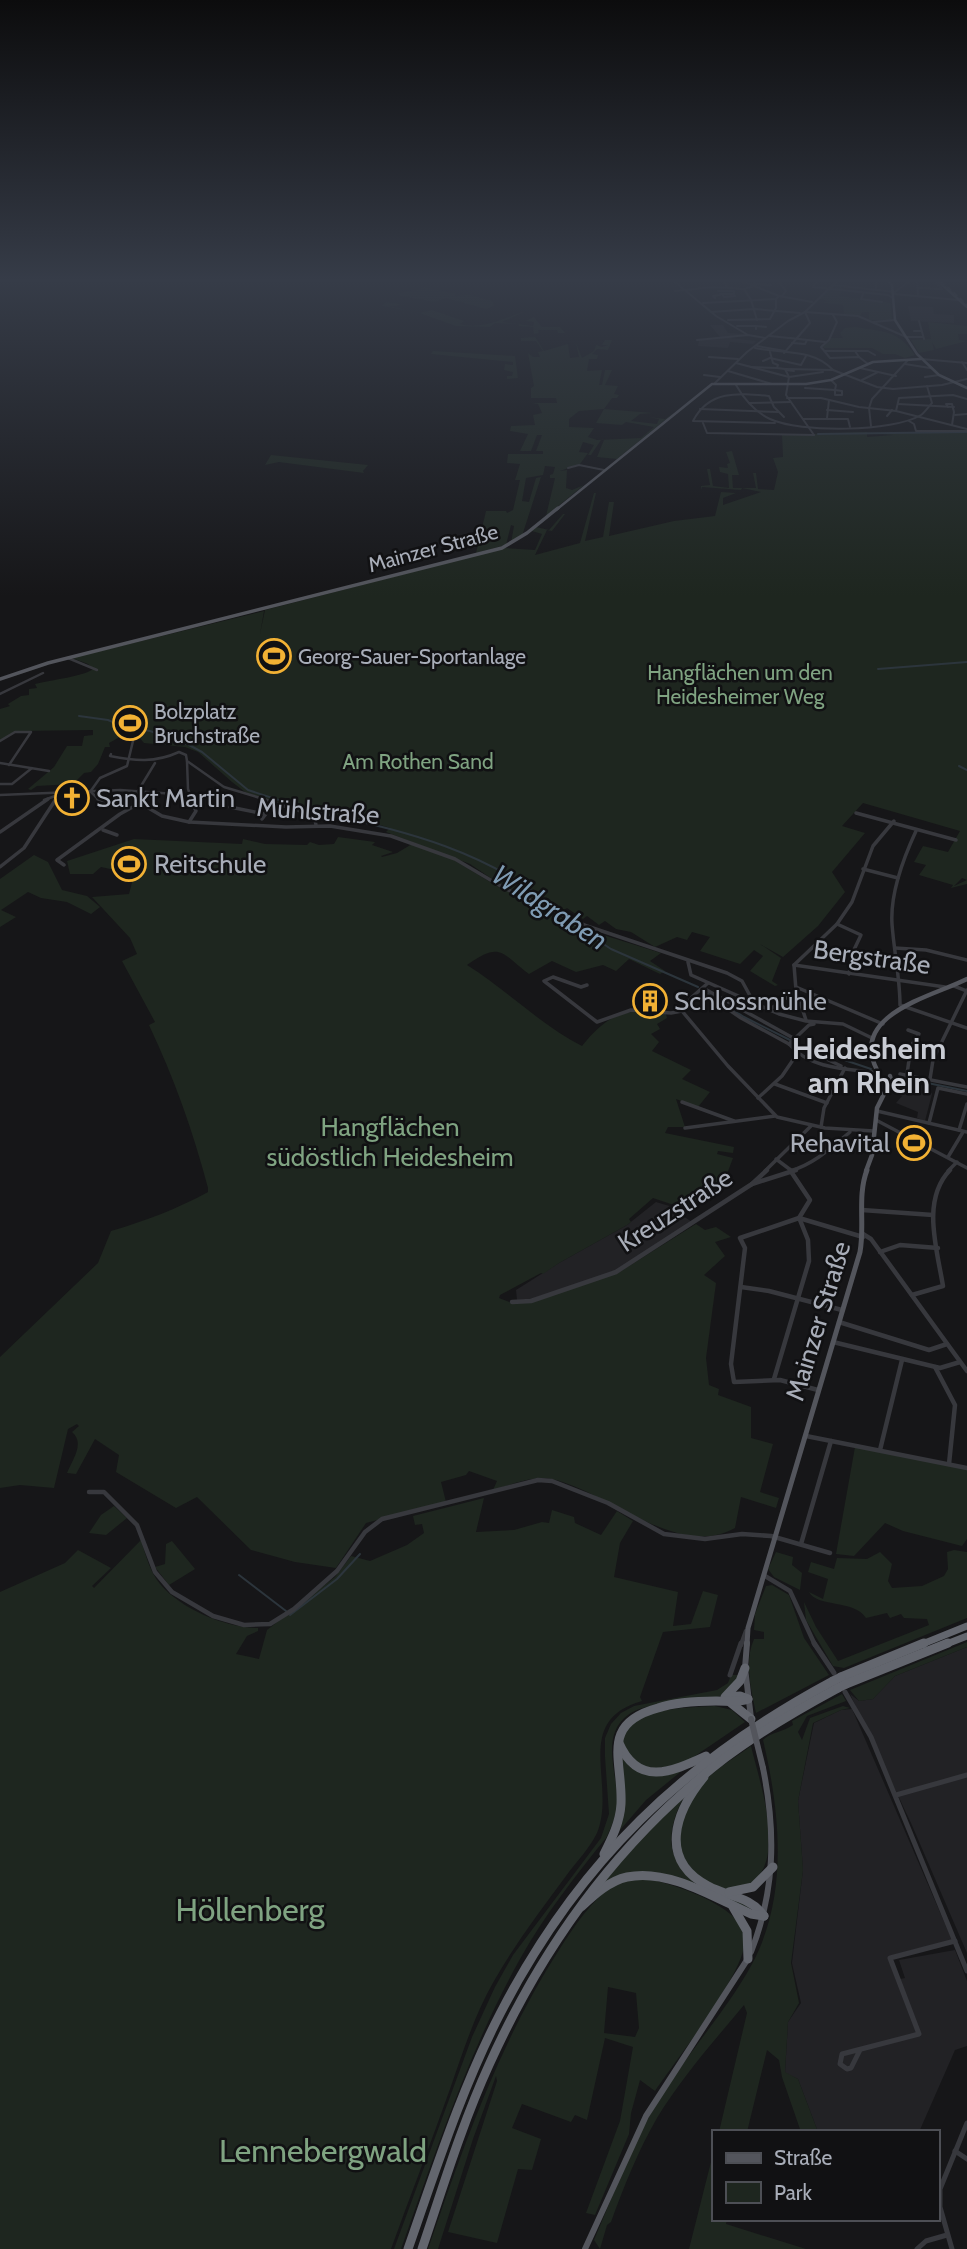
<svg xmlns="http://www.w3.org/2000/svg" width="967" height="2249" viewBox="0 0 967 2249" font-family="Cabin,sans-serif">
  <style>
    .built { fill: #222225 }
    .green { fill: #1e261f; fill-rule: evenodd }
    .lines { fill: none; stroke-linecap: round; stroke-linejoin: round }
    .stream { stroke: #2c353c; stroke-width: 2 }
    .minor-far4 { stroke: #37383d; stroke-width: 2 }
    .minor-far3 { stroke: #37383d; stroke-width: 2.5 }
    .minor-far2 { stroke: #37383d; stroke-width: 3.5 }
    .minor-far1 { stroke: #37383d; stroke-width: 4.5 }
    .minor { stroke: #37383d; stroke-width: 5 }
    .major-far4 { stroke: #53555c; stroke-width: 2.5 }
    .major-far3 { stroke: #53555c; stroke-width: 3.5 }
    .major-far2 { stroke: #53555c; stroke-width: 4.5 }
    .major-far1 { stroke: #53555c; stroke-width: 5 }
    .major { stroke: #53555c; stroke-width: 6 }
    .highway-far1 { stroke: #63666e; stroke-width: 7 }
    .highway { stroke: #63666e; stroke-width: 9 }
    .rail { stroke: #4a4c52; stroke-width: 2; stroke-dasharray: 5 3.5; stroke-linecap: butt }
    .major-bridge { stroke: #53555c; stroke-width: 6 }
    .highway-bridge { stroke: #63666e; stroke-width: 9 }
    .labels { text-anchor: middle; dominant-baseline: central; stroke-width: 5; stroke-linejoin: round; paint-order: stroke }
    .far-street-label { font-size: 21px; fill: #a8adb8; stroke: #111113 }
    .far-poi-label { font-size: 21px; fill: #a8adb8; stroke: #111113; text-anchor: start }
    .far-park-label { font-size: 21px; fill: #7fa381; stroke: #111113 }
    .poi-label { font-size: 26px; fill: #a8adb8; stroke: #111113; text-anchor: start }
    .street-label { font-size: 26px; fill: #a8adb8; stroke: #111113 }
    .park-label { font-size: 26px; fill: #7fa381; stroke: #111113 }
    .water-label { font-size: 28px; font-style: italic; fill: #7f9bb3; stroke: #111113 }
    .quarter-label { font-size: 30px; font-weight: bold; fill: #c9ccd4; stroke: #111113 }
    .near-park-label { font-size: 32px; fill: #7fa381; stroke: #111113 }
  </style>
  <rect width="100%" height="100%" fill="#161618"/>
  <!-- built -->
  <g class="built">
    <path d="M 908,306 L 933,307 L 934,314 L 954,315 L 954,323 L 911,321 Z"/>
    <path d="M 710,325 L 723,325 L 728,333 L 745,334 L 730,338 L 756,341 L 753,344 L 730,342 L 728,348 L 698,346 L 699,340 L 721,338 Z"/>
    <path d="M 915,1084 L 927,1086 L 932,1094 L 925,1121 L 917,1118 L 918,1112 L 896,1103 L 902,1096 L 895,1094 L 898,1090 L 911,1094 Z"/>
    <path d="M 656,1202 L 683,1210 L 680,1214 L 692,1222 L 614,1272 L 531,1299 L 517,1300 L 516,1290 L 559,1263 L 627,1225 Z"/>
    <path d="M 967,1647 L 967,1953 L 911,1823 L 850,1694 L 859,1701 L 873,1699 L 895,1676 Z"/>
    <path d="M 852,1709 L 952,1940 L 889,1956 L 896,1980 L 905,1978 L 899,1960 L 955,1950 L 967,1981 L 967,2046 L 955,2050 L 919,2132 L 818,2132 L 798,2079 L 785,2073 L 788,2022 L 801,2003 L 792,1963 L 803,1870 L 798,1801 L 814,1723 L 841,1710 Z"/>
  </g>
  <!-- green -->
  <g class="green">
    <path d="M 834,285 L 845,287 L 839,290 L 830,290 L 842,292 L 839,296 L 891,303 L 892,320 L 869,320 L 869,312 L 862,312 L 860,316 L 844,314 L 843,305 L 818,302 L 829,302 L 819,298 Z"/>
    <path d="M 423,287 L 456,294 L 454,296 L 470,295 L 492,301 L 494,306 L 486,309 L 446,298 L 434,302 L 397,295 C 406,289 414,293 423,287 Z"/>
    <path d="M 386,302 L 405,305 L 388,306 L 420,313 L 432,310 L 464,321 L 460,324 C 484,330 503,318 526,311 L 502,322 L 533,326 L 534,322 L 525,321 L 534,317 L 542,327 L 560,327 L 565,333 L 558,333 L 557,330 L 538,330 L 539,333 L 534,334 L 533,327 L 519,326 L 519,324 L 495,323 L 490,327 L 456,326 L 417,312 L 382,306 Z"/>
    <path d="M 928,322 L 967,326 L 967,334 L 958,334 L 959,340 L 967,341 L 936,349 L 932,342 L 934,350 L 919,353 L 911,340 L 931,339 Z"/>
    <path d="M 855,327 C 883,332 897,329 915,355 L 905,358 L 895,354 L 883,354 L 872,348 L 824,348 L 821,345 L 829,342 L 831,338 L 843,338 L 840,333 L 845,328 Z"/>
    <path d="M 535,337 L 544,351 L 571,343 L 568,344 L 570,358 L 579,357 L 576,343 L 582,358 L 594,351 L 596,345 L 602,347 L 608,345 L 602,345 L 605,340 L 612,340 L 608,350 L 597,349 L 592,354 L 598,355 L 597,359 L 589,359 L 587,371 L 602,370 L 599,385 L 602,385 L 605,370 L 612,370 L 605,385 L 618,386 L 614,394 L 619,395 L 617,398 L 612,398 L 604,409 L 653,413 L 640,414 L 631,421 L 657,424 L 659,419 L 648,417 L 665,419 L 675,412 L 617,459 L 597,457 L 604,440 L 601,440 L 591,455 L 588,455 L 594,445 L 583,442 L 579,452 L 588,453 L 580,464 L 560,471 L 567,470 L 566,488 L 572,490 L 584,485 L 546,516 L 555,478 L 550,478 L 550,475 L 553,474 L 555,467 L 545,466 L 543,475 L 526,478 L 522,501 L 529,502 L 536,478 L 541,477 L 522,536 L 511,543 L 514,526 L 511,525 L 506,545 L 476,553 L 486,511 L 506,511 L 507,513 L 513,510 L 520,480 L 515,480 L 520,464 L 507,463 L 508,454 L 543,454 L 543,451 L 536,451 L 542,435 L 537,435 L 531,451 L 520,451 L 528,434 L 510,431 L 511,426 L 535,425 L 533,415 L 542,413 L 538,404 L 532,403 L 557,403 L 556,398 L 531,398 L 531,388 L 534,386 L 528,353 L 533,357 L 540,357 L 538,352 L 543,351 L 536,341 L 521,341 L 521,338 ZM 604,409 L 596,423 L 622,425 L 626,422 L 654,427 L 641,438 L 597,440 L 588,437 L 594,428 L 569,427 L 569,419 L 579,411 Z"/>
    <path d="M 433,351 L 515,356 L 518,378 L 507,379 L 507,376 L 512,376 L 513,372 L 504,370 L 505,364 L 513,365 L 513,362 L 431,354 Z"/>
    <path d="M 867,432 L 867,437 L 893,435 L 869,433 L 967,432 L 967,880 L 962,878 L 954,886 L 967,880 L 967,884 L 951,888 L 953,885 L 919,875 L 926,865 L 914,862 L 923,846 L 948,852 L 960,831 L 863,803 L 842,826 L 865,833 L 832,872 L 845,892 L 818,926 L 783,957 L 760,944 L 781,958 L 772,981 L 778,985 L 775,986 L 750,971 L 763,956 L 754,950 L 740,964 L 700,951 L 710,937 L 692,932 L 687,940 L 677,937 L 655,947 L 631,932 L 616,929 L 605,921 L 599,925 L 587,916 L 583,919 L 567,908 L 563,911 L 501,885 L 470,864 L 386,832 L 390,828 L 370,822 L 314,814 L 259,797 L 245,792 L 232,782 L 198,752 L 185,747 L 144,743 L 133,730 L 126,730 L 127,733 L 109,743 L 110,747 L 105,747 L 98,764 L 91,772 L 84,773 L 73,784 L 37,786 L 31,790 L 28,789 L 54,767 L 67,746 L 82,746 L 84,736 L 93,735 L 93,730 L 19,731 L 0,740 L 0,709 L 10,706 L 8,704 L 21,696 L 29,695 L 29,689 L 37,688 L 35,684 C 51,680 85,676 93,669 L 88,664 L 72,658 L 264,611 L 260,634 L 265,610 L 505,548 L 535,550 L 542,534 L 532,531 L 536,527 L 549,530 L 563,514 L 565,514 L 552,531 L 547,530 L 535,555 L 580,543 L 594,493 L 596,493 L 585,541 L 603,537 L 609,502 L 614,502 L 609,536 L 674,521 L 715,516 L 721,492 L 736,493 L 723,498 L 723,505 L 761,492 L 742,488 L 741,490 L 702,487 L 701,490 L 701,486 L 710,485 L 707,469 L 710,469 L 713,486 L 729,488 L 728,474 L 720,472 L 719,467 L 728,468 L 727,464 L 730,463 L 726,452 L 732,451 L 739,475 L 732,475 L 733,488 L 756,488 L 753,473 L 756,473 L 758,489 L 774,490 L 778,472 L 773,458 L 783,457 L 782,435 Z"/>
    <path d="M 271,455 L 368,465 L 363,471 L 364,473 L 279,462 L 265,465 Z"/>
    <path d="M 338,837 L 375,842 L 372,845 L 393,852 L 381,856 L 382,857 L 397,853 L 412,844 L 449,857 L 500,888 L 535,903 L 537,906 L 532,909 L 540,907 L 584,929 L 661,953 L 650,961 L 665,971 L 660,974 L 629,959 L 616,971 L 603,965 L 576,972 L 552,961 L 529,974 C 501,953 501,941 467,965 C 508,991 542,1026 582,1046 C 606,1016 625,1006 666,1014 L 667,1018 L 657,1024 L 660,1029 L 651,1034 L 659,1042 L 652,1051 L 691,1070 L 682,1079 L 710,1092 L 698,1107 L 676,1099 L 685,1127 L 668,1127 L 665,1133 L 734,1147 L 733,1153 L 718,1151 L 717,1154 L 733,1158 L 727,1174 L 722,1174 L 717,1182 L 686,1209 L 653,1198 L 629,1219 L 631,1222 L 627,1225 L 559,1263 L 543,1274 L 541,1273 L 500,1295 L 499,1298 L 512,1303 L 531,1302 L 618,1273 L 696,1224 L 705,1230 L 716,1227 L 731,1237 L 715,1242 L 725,1256 L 704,1275 L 716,1283 L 706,1358 L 709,1385 L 719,1389 L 718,1395 L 751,1407 L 751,1438 L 773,1444 L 760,1492 L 779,1498 L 776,1508 L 741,1497 L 735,1528 C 678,1560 607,1491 552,1479 C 534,1475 511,1485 493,1490 L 497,1481 L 469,1471 L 466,1475 L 441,1482 L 446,1502 L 366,1523 L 336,1568 L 295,1562 L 251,1550 L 197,1497 L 176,1508 L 116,1472 L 119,1455 L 95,1439 L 76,1474 L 67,1473 C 73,1459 85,1443 72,1432 L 79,1426 L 77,1424 L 68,1429 L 54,1488 L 20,1485 L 0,1488 L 0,1357 L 98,1263 L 111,1231 C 145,1221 177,1209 208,1192 L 208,1188 C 193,1131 174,1078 149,1025 L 155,1022 L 122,961 L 137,954 L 130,938 L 92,897 L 129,894 L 134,875 L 138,875 L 101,867 L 93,874 L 70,874 L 67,861 L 134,839 L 242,844 L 243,839 L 265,844 L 307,845 L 310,842 L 319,845 L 334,844 Z"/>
    <path d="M 34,855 L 48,862 L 62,890 L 87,896 L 100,907 L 91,914 L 67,902 L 41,898 L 28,892 L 1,910 L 16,917 L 0,927 L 0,879 Z"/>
    <path d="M 855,1447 L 967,1469 L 967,1539 L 962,1546 L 903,1531 L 885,1523 L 854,1556 L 836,1554 Z"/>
    <path d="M 484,1498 L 476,1532 L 514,1530 L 542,1522 L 549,1523 L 552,1510 L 574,1517 L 575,1523 L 601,1535 L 617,1511 L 633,1521 L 620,1543 L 614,1577 L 678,1592 L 673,1626 L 691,1624 L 703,1591 L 718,1595 L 710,1627 L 663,1632 L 640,1697 L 642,1701 C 571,1721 617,1784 597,1833 C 590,1848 576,1862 566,1876 C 541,1910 515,1944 494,1981 C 474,2016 463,2052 450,2089 C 431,2143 410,2196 391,2249 L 0,2249 L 0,1592 L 65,1563 L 78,1550 L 111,1568 L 92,1586 L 94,1588 L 141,1540 C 146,1556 150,1572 160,1584 C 181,1609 226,1628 258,1628 L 258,1631 L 247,1636 L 236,1654 L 259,1659 L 267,1630 L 335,1577 L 351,1556 L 370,1561 L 407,1545 L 424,1533 L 422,1524 L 415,1525 L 413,1516 Z"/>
    <path d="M 114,1506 L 127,1518 L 106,1535 L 89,1533 L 101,1515 Z"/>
    <path d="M 172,1541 L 195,1569 L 169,1585 L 155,1567 L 165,1564 L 166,1544 Z"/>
    <path d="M 954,1550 L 967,1552 L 967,1618 L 844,1668 L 833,1666 L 806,1620 L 804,1602 L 816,1627 L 838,1661 L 929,1625 L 927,1619 L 904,1618 L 901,1614 L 890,1618 L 887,1613 L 866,1618 C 854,1599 818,1608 809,1592 L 823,1599 L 828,1579 L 808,1572 L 811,1562 L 834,1569 L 837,1558 L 867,1559 L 880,1552 L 892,1564 L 888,1581 L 892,1588 L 922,1586 L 944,1576 L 948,1569 L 947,1552 Z"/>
    <path d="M 776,1552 L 793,1557 L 792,1565 L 802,1573 L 800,1590 L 774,1577 L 768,1569 Z"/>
    <path d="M 772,1585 L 789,1595 L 804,1638 L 829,1675 L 756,1713 C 751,1689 744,1662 754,1639 L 764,1639 L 764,1632 L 754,1630 L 755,1614 L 766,1586 Z"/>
    <path d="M 967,1642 L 967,1647 L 895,1676 L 873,1699 L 859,1701 L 850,1690 Z"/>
    <path d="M 731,1675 L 739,1675 C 723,1719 659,1692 628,1715 C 598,1737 620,1778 617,1807 C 615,1818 611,1828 606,1838 C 575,1876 544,1916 520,1959 C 469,2050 436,2151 401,2249 L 394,2249 L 472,2037 L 495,1987 L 513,1955 L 601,1838 L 609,1814 L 605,1757 L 605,1738 L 611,1724 L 621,1713 L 634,1706 L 717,1690 L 728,1683 Z"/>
    <path d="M 842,1694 L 846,1701 L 807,1716 L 798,1732 L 802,1740 L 810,1718 L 843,1706 L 850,1708 L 841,1710 L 813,1723 L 798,1801 L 803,1870 L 791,1963 L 799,2003 L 788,2022 L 785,2072 L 798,2079 L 818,2132 L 801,2132 L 782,2077 L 779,2060 L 767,2050 L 747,2132 L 719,2132 L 747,2013 L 744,2005 C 714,2041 682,2077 657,2118 C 638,2151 624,2186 611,2222 L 607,2225 L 600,2249 L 594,2240 C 614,2194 632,2143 659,2100 C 687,2053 726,2012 752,1964 C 789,1895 780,1812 763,1740 C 771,1732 783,1732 793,1725 L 792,1721 Z"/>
    <path d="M 715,1706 L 732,1710 L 745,1722 L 692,1758 L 680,1764 L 648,1770 L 627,1756 C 625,1750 621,1741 623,1734 C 627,1708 694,1707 715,1706 Z"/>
    <path d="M 751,1746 C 759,1779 778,1835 764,1867 C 742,1920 638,1869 697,1790 C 710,1772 733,1759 751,1746 Z"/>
    <path d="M 621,1755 C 641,1784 660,1775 689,1765 L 646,1800 L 614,1837 L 618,1829 Z"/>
    <path d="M 685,1796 C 673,1814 663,1849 682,1867 C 694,1878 737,1898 754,1907 L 753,1912 L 641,1873 L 598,1889 L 640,1840 Z"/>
    <path d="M 642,1878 C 669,1882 746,1906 745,1940 C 745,1973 676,2060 655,2091 L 640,2080 L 631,2113 L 629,2134 L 595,2215 L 586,2213 L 620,2121 L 633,2047 L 605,2038 L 587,2120 L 575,2115 L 571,2122 L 522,2104 L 512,2128 L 541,2139 L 532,2170 L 518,2169 L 497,2243 L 448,2232 L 497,2081 L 496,2076 L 473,2139 L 438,2249 L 428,2249 C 461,2153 494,2058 546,1971 C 562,1945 578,1918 599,1897 C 611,1885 626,1880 642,1878 ZM 608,1987 L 636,1993 L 639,2028 L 635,2037 L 604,2033 Z"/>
    <path d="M 713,2154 L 713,2219 L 727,2219 L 726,2224 L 806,2249 L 689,2249 Z"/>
  </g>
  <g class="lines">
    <!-- stream -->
    <g class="stream">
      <path d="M 818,434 L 967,432"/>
      <path d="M 878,669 L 967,662"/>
      <path d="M 79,716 L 108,720 L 122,726"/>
      <path d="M 130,728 L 150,731 L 186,744"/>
      <path d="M 189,745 L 202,752 L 248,790 L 315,812"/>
      <path d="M 959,766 L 967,770"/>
      <path d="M 319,813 C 402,829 493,853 558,911"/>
      <path d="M 564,918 L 611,949 L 698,987"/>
      <path d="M 707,993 L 744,1017 L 790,1040"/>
      <path d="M 806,1047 L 871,1069"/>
      <path d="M 898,1077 L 967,1091"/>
      <path d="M 239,1575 L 286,1611"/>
      <path d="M 290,1615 L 337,1579 L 360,1554"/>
    </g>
    <!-- minor-far4 -->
    <g class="minor-far4">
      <path d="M 674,281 L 716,316 L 748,335"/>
      <path d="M 724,281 L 727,287"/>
      <path d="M 742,281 L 779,296 L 812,302"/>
      <path d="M 754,281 L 754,286 L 744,289 L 751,300 L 757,320"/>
      <path d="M 778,281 L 786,291 L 782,296"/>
      <path d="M 817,281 L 813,287 L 888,295 L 893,298"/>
      <path d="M 876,281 L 876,290"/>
      <path d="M 917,281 L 918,295"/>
      <path d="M 934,281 L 942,289"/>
      <path d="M 754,284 L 771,285"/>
      <path d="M 833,285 L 895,292 L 909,281"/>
      <path d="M 917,288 L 942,289"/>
      <path d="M 675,291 L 713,287 L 744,289"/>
      <path d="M 718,291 L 734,291 L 734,294 L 720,294"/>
      <path d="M 722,294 L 724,297 L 735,296"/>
      <path d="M 863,294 L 861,299 L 882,302"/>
      <path d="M 894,294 L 958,300"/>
      <path d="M 715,298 L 713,296 L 720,295"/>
      <path d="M 703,303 L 776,299 L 779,296"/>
      <path d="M 711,312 L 754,309 L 800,313"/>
      <path d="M 805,312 L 858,316 L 904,336"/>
      <path d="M 833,315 L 837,322 L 829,340 L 821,347 L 830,358 L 859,357 L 868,364"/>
      <path d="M 728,320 L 770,319 L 776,308 L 776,299"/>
      <path d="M 919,321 L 924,339"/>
      <path d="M 873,322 L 895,320"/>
      <path d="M 737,326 L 756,326 L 756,329"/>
      <path d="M 756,326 L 766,327"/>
      <path d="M 914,331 L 921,331"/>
      <path d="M 770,336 L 789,338"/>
      <path d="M 905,337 L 923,337"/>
      <path d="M 790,338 L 825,342"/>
      <path d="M 697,340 L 748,335 L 765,338"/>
      <path d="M 792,343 L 805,344 L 807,340"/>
      <path d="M 757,346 L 785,351"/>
      <path d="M 755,348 C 782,354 813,348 833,370"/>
      <path d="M 825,351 L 855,351 L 859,357"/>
      <path d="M 855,351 L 868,351 L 875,355"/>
      <path d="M 770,352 L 773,363 L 778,365 L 777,368 L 785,369 L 789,377 L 786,395 L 814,435"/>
      <path d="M 784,353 L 810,323 L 805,312"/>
      <path d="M 709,357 L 738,359"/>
      <path d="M 770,358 L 801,365 L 806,356"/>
      <path d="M 921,359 L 967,363"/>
      <path d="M 763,361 L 770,358"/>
      <path d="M 962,362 L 967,370"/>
      <path d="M 736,363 L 789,377 L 823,372"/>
      <path d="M 905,364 L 930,368"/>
      <path d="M 751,367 L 777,368"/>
      <path d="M 860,368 L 896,376"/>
      <path d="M 785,369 L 833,370 L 877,387 L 893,389 L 942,385 L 967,379"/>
      <path d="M 786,370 L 794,371"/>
      <path d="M 728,371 L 772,384"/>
      <path d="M 704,375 L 720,377"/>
      <path d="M 925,377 L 939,375"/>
      <path d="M 831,380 L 836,385 L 835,390"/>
      <path d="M 862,380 L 878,372"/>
      <path d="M 715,383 L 747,352 L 788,321 L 805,312 L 837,281"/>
      <path d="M 736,385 C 744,399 755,412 770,419 C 800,433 893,432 921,415 C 925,412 929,406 932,403 L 927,386"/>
      <path d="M 805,388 L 835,390"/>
      <path d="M 835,390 L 842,391 L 842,395 L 835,395 Z"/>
      <path d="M 787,398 L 821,398 L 859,407 L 896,411 L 967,429"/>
      <path d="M 749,403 L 790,402"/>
      <path d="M 898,404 L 954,407"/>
      <path d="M 948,407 L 946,404 L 952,404 L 954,412 L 952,425"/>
      <path d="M 700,409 L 778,412"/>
      <path d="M 827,410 L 853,412"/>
      <path d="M 896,411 L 899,398 L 953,395 L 967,399"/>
      <path d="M 955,415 L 967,414"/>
      <path d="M 887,416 L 892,410"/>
      <path d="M 827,418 L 829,400"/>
      <path d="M 803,419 L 848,419 L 850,427"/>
      <path d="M 909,421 L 914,424 L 916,431 L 967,431"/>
      <path d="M 703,423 L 707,433 L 814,435"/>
      <path d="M 775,423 L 693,421 C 709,390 738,393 769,396 L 774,407 L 784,417"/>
      <path d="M 871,426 L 869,408 L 872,399 L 908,360"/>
      <path d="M 568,468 L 579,465 L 604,470"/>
    </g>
    <!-- minor-far3 -->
    <g class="minor-far3">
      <path d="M 68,658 L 97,670"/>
      <path d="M 0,694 L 43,673"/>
      <path d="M 0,741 L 15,732 L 31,732 L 9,765"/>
      <path d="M 111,754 L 110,756 C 135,761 155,763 179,752 L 186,755 L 187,761 L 224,787 L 267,800"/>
      <path d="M 187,761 L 188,789 L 192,800"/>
      <path d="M 0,763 L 49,771"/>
      <path d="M 0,784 L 12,784 L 32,768"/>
      <path d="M 90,792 L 100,778 L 127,766 L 133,741 L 126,725"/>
      <path d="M 92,793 L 99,800"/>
      <path d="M 0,795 L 120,790 L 175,794"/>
      <path d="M 44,800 L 58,795"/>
      <path d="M 55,800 L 58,795"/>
      <path d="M 139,800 L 138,791 L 155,763"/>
    </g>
    <!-- minor-far2 -->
    <g class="minor-far2">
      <path d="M 98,799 L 127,808"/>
      <path d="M 139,799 L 139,803"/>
      <path d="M 261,799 L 314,815 L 316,825"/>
      <path d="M 230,807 L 265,814"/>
      <path d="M 856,813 L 956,840"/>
      <path d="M 262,819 L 275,802"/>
      <path d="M 189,822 L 196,811 L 191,799"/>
      <path d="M 103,830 L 117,835"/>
      <path d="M 916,831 C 903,859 890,893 892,924 C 894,952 900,978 900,1005 L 967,1028"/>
      <path d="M 0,832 L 48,799"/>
      <path d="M 64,865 L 57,860 L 120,814 L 140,803 L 162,816 L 189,822 L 286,827 L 330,826 L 391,836 L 455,859 L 504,888 L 587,926 L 727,973 L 742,981 L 754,1003"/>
      <path d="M 0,867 L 24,848 L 56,799"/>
      <path d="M 863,869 L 898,878"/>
      <path d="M 837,924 L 861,935 L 852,954 L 849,974"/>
      <path d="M 895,948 L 926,950 L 967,960"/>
      <path d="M 688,962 L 691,975 L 779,1014 L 806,1021 L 843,1024 L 872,1038"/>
      <path d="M 794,965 L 837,924 L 852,902 L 873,846 L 894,821"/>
      <path d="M 794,965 L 945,987"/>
      <path d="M 794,965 L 796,990 L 806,1020"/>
      <path d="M 587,985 L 581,987 L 553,977 L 544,981 L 597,1022 L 631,1010 L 671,1013 L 682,1011"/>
      <path d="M 954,986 L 967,991"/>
      <path d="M 796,987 L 883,1024"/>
      <path d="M 703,988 L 795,1039"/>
      <path d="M 700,990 L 741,1018 L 789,1044 L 798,1045 L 841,1066"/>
      <path d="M 769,1010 L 796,991"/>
      <path d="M 682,1011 L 728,1066 L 777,1117 L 825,1128 L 874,1131"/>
      <path d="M 682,1011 L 692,997 L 708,983"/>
      <path d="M 789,1044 C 809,1068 843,1069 872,1072"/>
      <path d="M 789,1044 L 809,1025 L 814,1024"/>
      <path d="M 900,1074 L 967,1087"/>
      <path d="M 907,1074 L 911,1046 L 919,1034 L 908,1030"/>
      <path d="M 930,1079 L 933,1060 L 967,990"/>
      <path d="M 775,1084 L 827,1103"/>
      <path d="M 758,1098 L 782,1076 L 797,1054"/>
      <path d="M 682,1102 L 734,1121"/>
      <path d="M 877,1111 L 967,1132"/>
      <path d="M 876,1120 L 967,1168"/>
      <path d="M 929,1123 L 938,1088 L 967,1094"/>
      <path d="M 821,1127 L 824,1108 L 845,1068"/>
      <path d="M 685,1128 L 775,1116"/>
      <path d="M 959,1130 L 967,1104"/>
      <path d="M 948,1157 L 963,1132"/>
      <path d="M 776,1159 L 792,1171"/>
      <path d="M 765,1171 L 811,1126"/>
      <path d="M 790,1171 C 814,1164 831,1148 850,1132"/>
      <path d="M 948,1171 L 957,1162"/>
    </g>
    <!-- minor-far1 -->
    <g class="minor-far1">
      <path d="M 790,1170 L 810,1200 L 799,1218"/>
      <path d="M 752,1184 L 767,1170"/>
      <path d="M 862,1210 L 933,1215"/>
      <path d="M 863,1234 L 871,1239 L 967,1371"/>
      <path d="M 880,1252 L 900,1245 L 938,1248"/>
      <path d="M 741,1287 L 769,1291 L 842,1310"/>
      <path d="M 912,1295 L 943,1286 C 937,1249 921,1200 950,1170"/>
      <path d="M 512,1302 L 531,1301 L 616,1272 L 752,1184 L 796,1170"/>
      <path d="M 839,1322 L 929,1350 L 947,1344"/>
      <path d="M 833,1342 L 940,1368 L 960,1362"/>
      <path d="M 935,1367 L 955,1405 L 949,1464"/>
      <path d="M 774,1379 L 809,1261 L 808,1240 L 800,1220"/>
      <path d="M 818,1390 L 780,1380 L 734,1382 L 731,1364 L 745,1248 L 740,1238 L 799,1218 L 863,1237"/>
      <path d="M 806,1436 L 967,1468"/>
      <path d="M 880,1450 L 902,1360"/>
      <path d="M 89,1492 L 104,1492 L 137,1525 L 155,1572 L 172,1592 L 213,1616 L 244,1625 L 270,1624 L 294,1609 L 337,1571 L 365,1532 L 382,1519 L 538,1480 L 552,1481 L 608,1503 L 664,1534 L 705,1539 L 742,1534 L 771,1536 L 830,1553"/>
      <path d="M 801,1544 L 831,1441"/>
      <path d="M 765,1576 L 790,1591 L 815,1645"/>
      <path d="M 741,1645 L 746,1631"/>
    </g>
    <!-- minor -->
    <g class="minor">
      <path d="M 814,1643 L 834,1673"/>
      <path d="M 730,1675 L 741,1643"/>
      <path d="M 845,1692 L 871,1737 L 967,1971"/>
      <path d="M 896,1795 L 967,1775"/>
      <path d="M 860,2050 L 851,2068 L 847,2069 L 840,2064 L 842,2054 L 919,2034 L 890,1958 L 955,1941"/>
      <path d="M 955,2151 L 967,2159"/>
      <path d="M 917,2249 L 926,2241 L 947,2235"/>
      <path d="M 952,2249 L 940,2207 L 940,2189 L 967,2123"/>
    </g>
    <!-- major-far4 -->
    <g class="major-far4">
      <path d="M 887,281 L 892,285 L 895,320 L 917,354 L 939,375 L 967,388"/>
      <path d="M 938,281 L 967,307"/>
      <path d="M 556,510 L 712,384 L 806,384 L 831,380 L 873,362 L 921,359"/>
    </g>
    <!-- major-far3 -->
    <path class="major-far3" d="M 0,679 L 48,663 L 502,548 L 527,533 L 558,508"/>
    <!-- major-far2 -->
    <g class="major-far2">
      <path d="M 877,1070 C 848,1014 934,996 967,979"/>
      <path d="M 866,1171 L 872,1155 L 877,1108 L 891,1080 L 890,1076"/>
    </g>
    <!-- major-far1 -->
    <path class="major-far1" d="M 747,1645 L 748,1628 L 860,1252 C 865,1225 857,1196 867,1170"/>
    <!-- major -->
    <g class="major">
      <path d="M 747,1643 L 745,1668 L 751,1718"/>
      <path d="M 751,1952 C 775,1891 776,1832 763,1768"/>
      <path d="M 585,2249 L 646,2116 L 747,1960"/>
    </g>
    <!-- highway-far1 -->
    <g class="highway-far1">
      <path d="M 920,1645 L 967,1626"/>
      <path d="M 944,1645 L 967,1636"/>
    </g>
    <!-- highway -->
    <g class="highway">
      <path d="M 841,1677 L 924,1643"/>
      <path d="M 846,1684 L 948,1643"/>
      <path d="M 725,1697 L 740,1681 L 745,1668"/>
      <path d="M 726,1697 L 740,1696 L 748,1699"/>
      <path d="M 731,1703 L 751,1719"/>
      <path d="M 619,1743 C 638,1787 671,1772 706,1756"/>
      <path d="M 704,1777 C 675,1812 658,1860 708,1886 C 728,1897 750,1896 764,1916"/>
      <path d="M 604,1854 C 612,1838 620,1822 621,1804 C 623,1760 599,1724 658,1708 C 676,1702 697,1701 716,1701 C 728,1701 737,1703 748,1699"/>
      <path d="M 729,1892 L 753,1887 L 773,1867"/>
      <path d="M 581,1907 C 594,1895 609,1881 627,1877 C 668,1868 715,1898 751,1914 L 764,1916"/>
      <path d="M 733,1907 L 747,1931 L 748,1959"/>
      <path d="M 408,2249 C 436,2169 462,2087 501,2012 C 579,1861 684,1761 833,1681"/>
      <path d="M 422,2249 C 443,2187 462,2124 489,2065 C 543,1945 621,1838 725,1758 C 761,1731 799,1709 838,1688"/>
    </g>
    <!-- rail -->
    <path class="rail" d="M 941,281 L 967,305"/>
    <!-- major-bridge -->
    <path class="major-bridge" d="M 751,1719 L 763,1768"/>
    <!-- highway-bridge -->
    <g class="highway-bridge">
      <path d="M 833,1681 L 841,1677"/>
      <path d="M 838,1688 L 846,1684"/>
    </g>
  </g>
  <!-- sky -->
  <linearGradient id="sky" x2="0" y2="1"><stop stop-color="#0c0c0d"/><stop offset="0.47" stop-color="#363c48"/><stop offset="1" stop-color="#363c48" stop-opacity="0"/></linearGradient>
  <rect width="967" height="596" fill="url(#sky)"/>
  <!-- icons -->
  <defs>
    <g id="stadium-ring" transform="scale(1.75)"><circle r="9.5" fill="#111113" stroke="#f2b134" stroke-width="1.5"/><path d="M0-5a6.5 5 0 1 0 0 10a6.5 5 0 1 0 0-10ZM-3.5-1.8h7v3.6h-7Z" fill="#f2b134"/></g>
    <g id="church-ring" transform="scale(1.75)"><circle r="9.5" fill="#111113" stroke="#f2b134" stroke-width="1.5"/><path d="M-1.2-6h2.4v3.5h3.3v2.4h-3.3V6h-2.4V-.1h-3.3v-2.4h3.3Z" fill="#f2b134"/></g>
    <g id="building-ring" transform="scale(1.75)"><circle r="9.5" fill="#111113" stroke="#f2b134" stroke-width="1.5"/><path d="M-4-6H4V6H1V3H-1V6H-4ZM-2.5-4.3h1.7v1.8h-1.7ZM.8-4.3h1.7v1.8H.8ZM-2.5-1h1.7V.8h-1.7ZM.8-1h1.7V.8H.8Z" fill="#f2b134"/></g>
  </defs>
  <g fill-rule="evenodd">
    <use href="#stadium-ring" x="274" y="656"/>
    <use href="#stadium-ring" x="130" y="723"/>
    <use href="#church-ring" x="72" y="798"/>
    <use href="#stadium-ring" x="129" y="864"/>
    <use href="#building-ring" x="650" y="1001"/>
    <use href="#stadium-ring" x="914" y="1143"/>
  </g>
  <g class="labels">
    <!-- far-street labels -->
    <g class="far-street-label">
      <text transform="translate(433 548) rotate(-15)">Mainzer Straße</text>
    </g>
    <!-- far-poi labels -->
    <g class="far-poi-label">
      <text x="298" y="656">Georg-Sauer-Sportanlage</text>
      <text x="154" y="711">Bolzplatz<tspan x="154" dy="24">Bruchstraße</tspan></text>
    </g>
    <!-- far-park labels -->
    <g class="far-park-label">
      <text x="740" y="672">Hangflächen um den<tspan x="740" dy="24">Heidesheimer Weg</tspan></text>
      <text x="418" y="761">Am Rothen Sand</text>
    </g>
    <!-- poi labels -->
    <g class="poi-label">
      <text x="96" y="798">Sankt Martin</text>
      <text x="154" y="864">Reitschule</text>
      <text x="674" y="1001">Schlossmühle</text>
      <text x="890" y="1143" text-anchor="end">Rehavital</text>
    </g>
    <!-- street labels -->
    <g class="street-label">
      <text transform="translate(318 811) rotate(4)">Mühlstraße</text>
      <text transform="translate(872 957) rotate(8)">Bergstraße</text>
      <text transform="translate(675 1210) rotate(-33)">Kreuzstraße</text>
      <text transform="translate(818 1321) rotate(-73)">Mainzer Straße</text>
    </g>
    <!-- park labels -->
    <g class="park-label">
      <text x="390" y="1127">Hangflächen<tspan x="390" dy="30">südöstlich Heidesheim</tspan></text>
    </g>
    <!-- water labels -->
    <g class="water-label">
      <text transform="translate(550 907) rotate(33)">Wildgraben</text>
    </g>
    <!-- quarter labels -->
    <g class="quarter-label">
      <text x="869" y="1048">Heidesheim<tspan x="869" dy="34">am Rhein</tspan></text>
    </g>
    <!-- near-park labels -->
    <g class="near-park-label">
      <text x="250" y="1909">Höllenberg</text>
      <text x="323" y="2150">Lennebergwald</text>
    </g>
  </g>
  <!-- legend -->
  <rect x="712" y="2130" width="228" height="91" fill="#111113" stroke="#4d4f55" stroke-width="2"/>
  <rect x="726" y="2153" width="35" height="10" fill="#53555c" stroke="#4d4f55" stroke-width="2"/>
  <text x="774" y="2165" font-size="21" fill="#a8adb8">Straße</text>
  <rect x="726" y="2182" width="35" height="21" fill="#1e261f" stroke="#4d4f55" stroke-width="2"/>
  <text x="774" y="2200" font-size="21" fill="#a8adb8">Park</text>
</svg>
